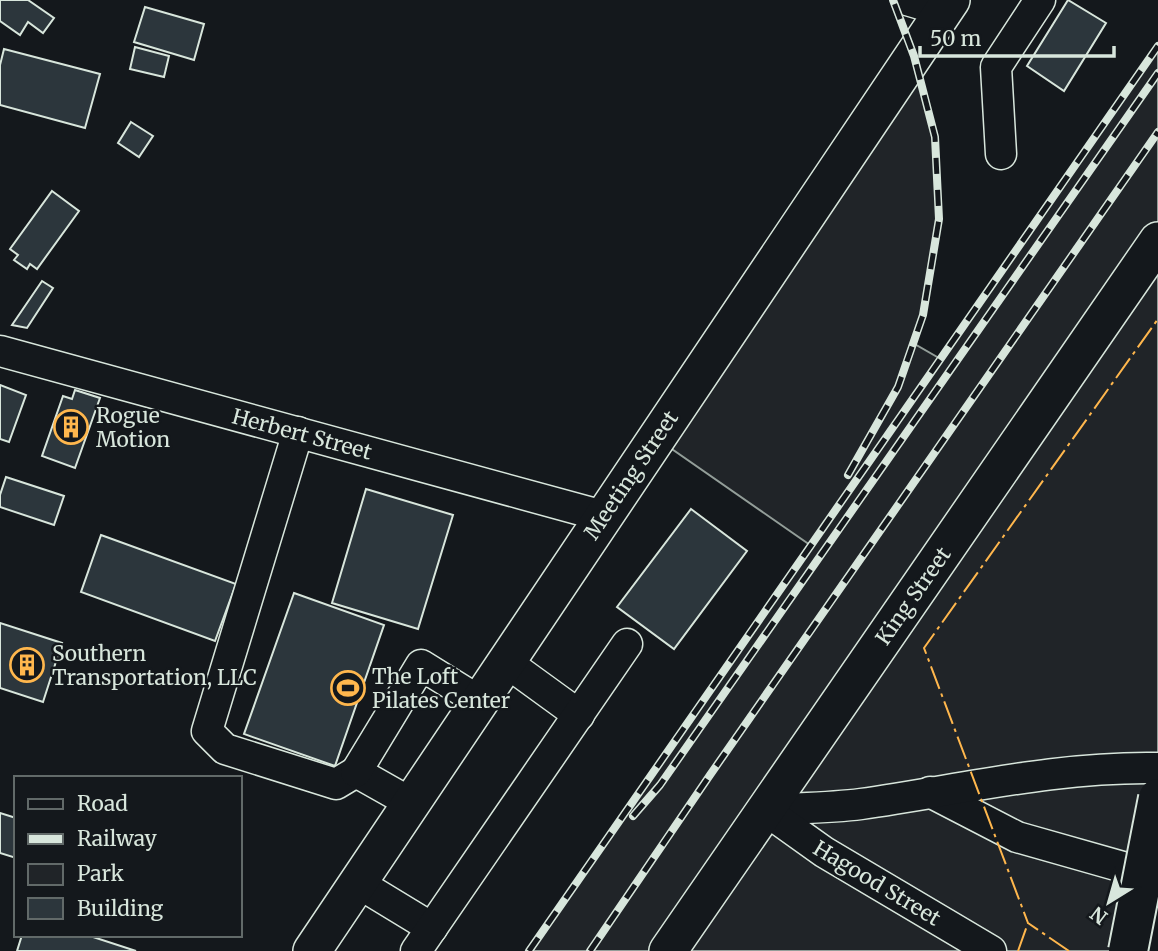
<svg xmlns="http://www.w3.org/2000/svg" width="1158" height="951" viewBox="0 0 1158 951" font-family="Merriweather,serif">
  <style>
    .green { fill: #202428; stroke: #939e99; stroke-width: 2 }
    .building { fill: #2c363c; stroke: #d8e6dc; stroke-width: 2 }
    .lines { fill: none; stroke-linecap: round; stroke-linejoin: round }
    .minor-casing { stroke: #d8e6dc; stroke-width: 33 }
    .major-casing { stroke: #d8e6dc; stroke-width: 40 }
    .minor { stroke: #14181c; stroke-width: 30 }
    .major { stroke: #14181c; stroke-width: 37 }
    .rail-casing { stroke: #d8e6dc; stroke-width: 8 }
    .rail { stroke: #14181c; stroke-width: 5; stroke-dasharray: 16; stroke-linecap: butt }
    .highway-bridge-casing { stroke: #d8e6dc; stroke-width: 42; stroke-linecap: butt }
    .highway-bridge { stroke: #14181c; stroke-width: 38 }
    .power { stroke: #ffb74d; stroke-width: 2; stroke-dasharray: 24 5 3.5 5; stroke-linecap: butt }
    .labels { text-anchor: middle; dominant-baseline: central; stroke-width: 5; stroke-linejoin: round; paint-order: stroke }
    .poi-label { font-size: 21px; fill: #d8e6dc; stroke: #14181c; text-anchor: start }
    .street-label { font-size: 21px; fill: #d8e6dc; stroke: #14181c }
  </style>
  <rect width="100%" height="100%" fill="#14181c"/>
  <!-- green -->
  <path class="green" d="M 1158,46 L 1158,798 L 1128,951 L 529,951 L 810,545 L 656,438 L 914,56 L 935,137 L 939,219 L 923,315 L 913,343 L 939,358 Z"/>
  <!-- building -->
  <g class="building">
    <path d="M 0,0 L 28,0 L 54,18 L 43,33 L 28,22 L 20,35 L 0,21 Z"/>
    <path d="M 1068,0 L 1106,23 L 1064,91 L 1027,66 Z"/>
    <path d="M 145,7 L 204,24 L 194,60 L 134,42 Z"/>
    <path d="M 135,47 L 169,56 L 164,77 L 130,69 Z"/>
    <path d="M 4,49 L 100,74 L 85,128 L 0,105 L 0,65 Z"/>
    <path d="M 131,122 L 153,136 L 139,157 L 118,143 Z"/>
    <path d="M 52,191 L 79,211 L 37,269 L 30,264 L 27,269 L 14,260 L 18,255 L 10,249 Z"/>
    <path d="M 42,281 L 53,288 L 27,328 L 12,325 Z"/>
    <path d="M 0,385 L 26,395 L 9,442 L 0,439 Z"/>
    <path d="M 75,390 L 100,398 L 75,468 L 42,456 L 63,396 L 72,399 Z"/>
    <path d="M 6,477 L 64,496 L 54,525 L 0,507 L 0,495 Z"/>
    <path d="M 366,489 L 453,515 L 418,629 L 332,603 Z"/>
    <path d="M 691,509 L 747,551 L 674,649 L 617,607 Z"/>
    <path d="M 101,535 L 236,584 L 215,641 L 81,592 Z"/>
    <path d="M 294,593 L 384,625 L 335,766 L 244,734 Z"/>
    <path d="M 0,623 L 62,643 L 43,702 L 0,688 Z"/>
    <path d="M 0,813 L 16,818 L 16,858 L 0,853 Z"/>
    <path d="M 22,935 L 87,935 L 136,951 L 17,951 Z"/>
  </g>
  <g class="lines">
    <!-- minor casing -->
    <g class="minor-casing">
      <g id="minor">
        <path d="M 907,0 L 944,11"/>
        <path d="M 1001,154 L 996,67 L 1040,0"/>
        <path d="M 0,351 L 603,516"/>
        <path d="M 298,432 L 207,731 L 225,749 L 336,784 L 356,772 L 411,803"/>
        <path d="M 506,662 L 579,715"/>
        <path d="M 356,772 L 421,665 L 479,701"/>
        <path d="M 930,792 L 1017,837 L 1158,877"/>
        <path d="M 765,810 C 797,808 830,808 861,804 C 960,790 1057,766 1158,768"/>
        <path d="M 765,810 L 824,852 L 991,951"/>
        <path d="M 358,883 L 432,928"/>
        <path d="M 416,951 L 627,644"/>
      </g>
    </g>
    <!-- major casing -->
    <g class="major-casing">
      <g id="major">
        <path d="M 312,951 L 951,0"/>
        <path d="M 668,951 L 1158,241"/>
      </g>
    </g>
    <!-- minor -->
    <use href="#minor" class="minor"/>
    <!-- major -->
    <use href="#major" class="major"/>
    <!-- rail casing -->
    <g class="rail-casing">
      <g id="rail">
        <path d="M 848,475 L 898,387 L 923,315 L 939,219 L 935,137 L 914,56 L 893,0"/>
        <path d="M 633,816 L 660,785 L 1158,73"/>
        <path d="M 529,951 L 1158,46"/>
        <path d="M 590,951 L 710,775 L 1158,132"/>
      </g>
    </g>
    <!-- rail -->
    <use href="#rail" class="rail"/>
    <!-- highway-bridge casing -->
    <g class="highway-bridge-casing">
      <path id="highway-bridge" d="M 1128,951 L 1158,798"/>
    </g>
    <!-- highway-bridge -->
    <use href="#highway-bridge" class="highway-bridge"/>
    <!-- power -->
    <g class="power">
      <path d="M 1018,951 L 1028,923"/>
      <path d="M 1069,951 L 1028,923 L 924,648 L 1158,319"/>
    </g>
  </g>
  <!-- icons -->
  <defs>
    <g id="building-ring" transform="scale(1.75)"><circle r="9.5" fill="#14181c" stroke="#ffb74d" stroke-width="1.5"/><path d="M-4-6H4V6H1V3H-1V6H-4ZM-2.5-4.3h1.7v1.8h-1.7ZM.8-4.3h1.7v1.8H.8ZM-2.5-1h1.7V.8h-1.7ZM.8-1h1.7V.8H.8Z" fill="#ffb74d"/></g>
    <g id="stadium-ring" transform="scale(1.75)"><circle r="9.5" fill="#14181c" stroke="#ffb74d" stroke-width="1.5"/><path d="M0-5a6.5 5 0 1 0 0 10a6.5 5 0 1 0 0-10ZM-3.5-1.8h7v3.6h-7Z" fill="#ffb74d"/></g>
  </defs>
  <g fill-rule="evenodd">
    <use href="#building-ring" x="71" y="427"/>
    <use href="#building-ring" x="27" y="665"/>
    <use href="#stadium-ring" x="348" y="688"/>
  </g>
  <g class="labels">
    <!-- poi labels -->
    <g class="poi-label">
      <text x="96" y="415">Rogue<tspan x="96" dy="24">Motion</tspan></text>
      <text x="52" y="653">Southern<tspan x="52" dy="24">Transportation, LLC</tspan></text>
      <text x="372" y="676">The Loft<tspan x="372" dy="24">Pilates Center</tspan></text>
    </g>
    <!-- street labels -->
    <g class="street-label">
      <text transform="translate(302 434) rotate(15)">Herbert Street</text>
      <text transform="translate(631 475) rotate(-56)">Meeting Street</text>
      <text transform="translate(913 596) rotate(-55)">King Street</text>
      <text transform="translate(877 883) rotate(31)">Hagood Street</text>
    </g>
  </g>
  <!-- legend -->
  <rect x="14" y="776" width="228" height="161" fill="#14181c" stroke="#626a69" stroke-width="2"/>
  <rect x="28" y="799" width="35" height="10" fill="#14181c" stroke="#626a69" stroke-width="2"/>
  <text x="77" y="811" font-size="21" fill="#d8e6dc">Road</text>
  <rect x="28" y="834" width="35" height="10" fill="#d8e6dc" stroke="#626a69" stroke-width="2"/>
  <text x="77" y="846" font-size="21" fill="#d8e6dc">Railway</text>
  <rect x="28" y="864" width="35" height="21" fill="#202428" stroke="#626a69" stroke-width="2"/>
  <text x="77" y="881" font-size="21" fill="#d8e6dc">Park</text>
  <rect x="28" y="898" width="35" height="21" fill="#2c363c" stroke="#626a69" stroke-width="2"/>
  <text x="77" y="916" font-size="21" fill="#d8e6dc">Building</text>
  <!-- north arrow -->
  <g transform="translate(1109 902) rotate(217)" stroke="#14181c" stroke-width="5" paint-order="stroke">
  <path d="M0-5L12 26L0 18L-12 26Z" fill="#d8e6dc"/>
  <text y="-10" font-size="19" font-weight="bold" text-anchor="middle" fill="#d8e6dc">N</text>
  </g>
  <!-- scale -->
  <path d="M920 46v10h194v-10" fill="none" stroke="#d8e6dc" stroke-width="3.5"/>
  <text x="930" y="46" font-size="21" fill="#d8e6dc" stroke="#14181c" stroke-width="5" paint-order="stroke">50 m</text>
</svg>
